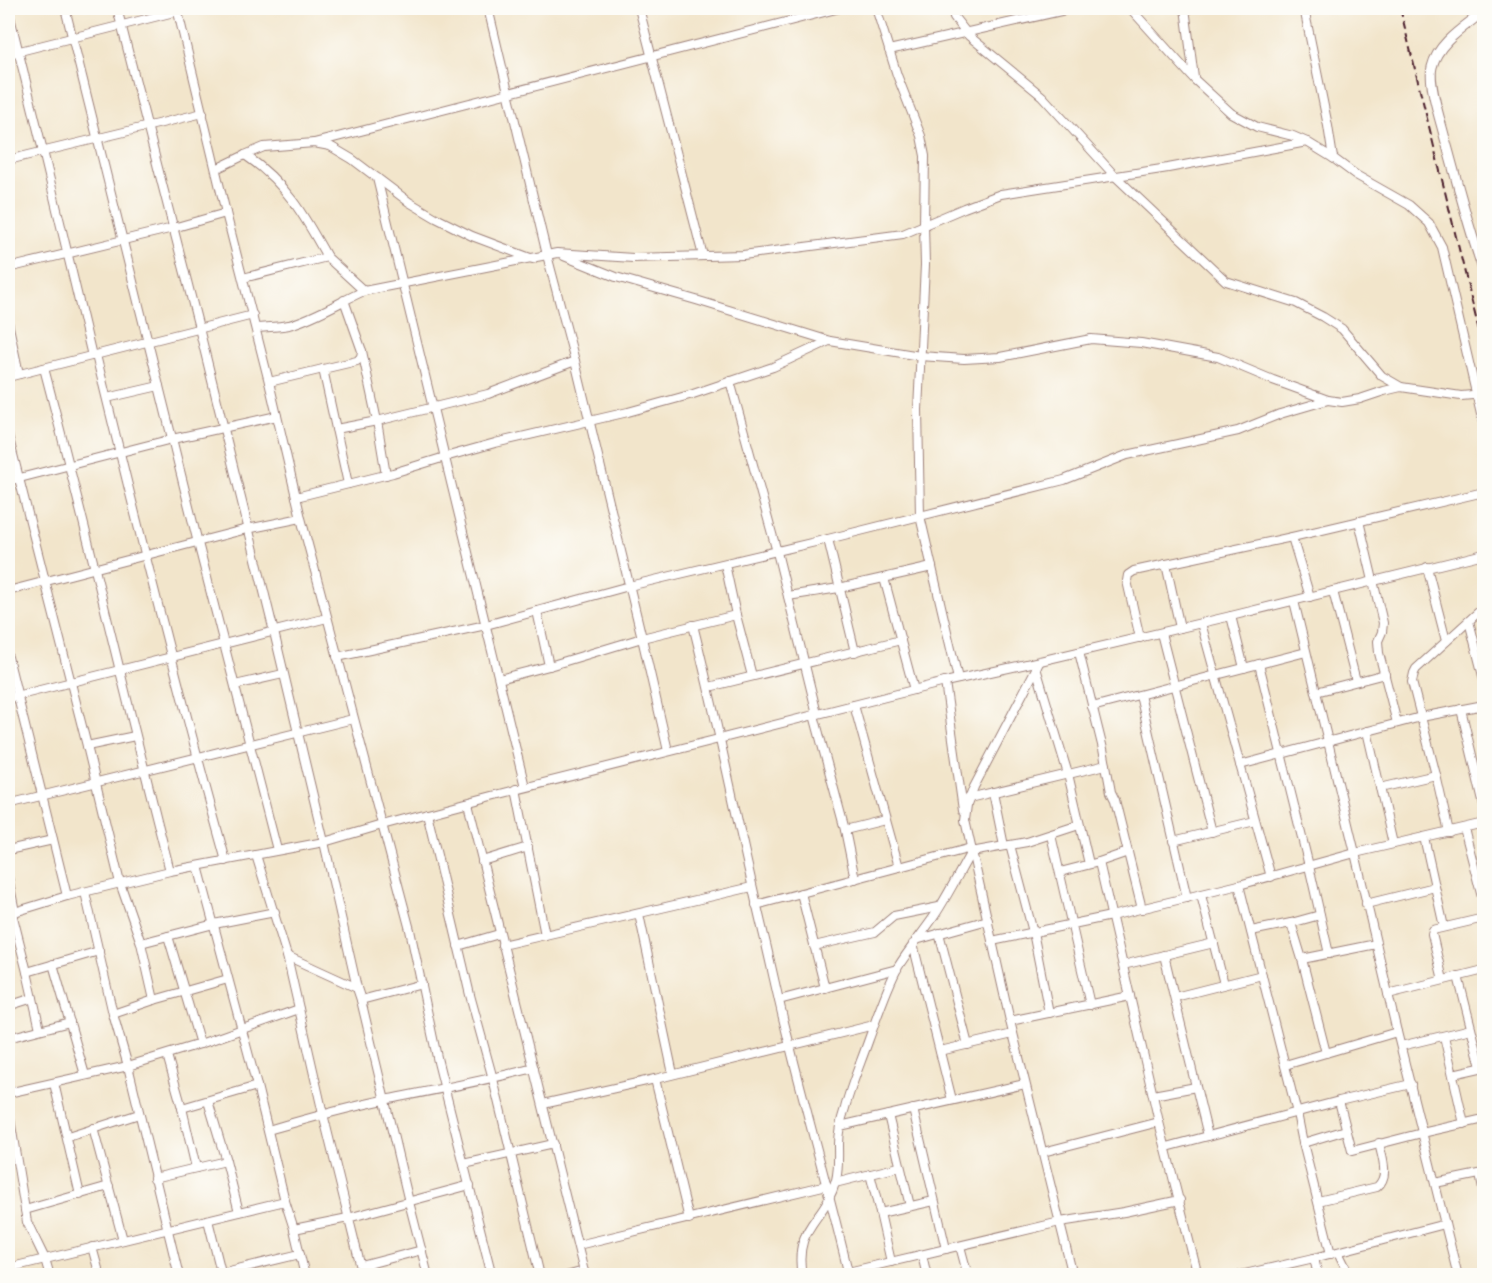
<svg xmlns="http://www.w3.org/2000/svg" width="1492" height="1283" viewBox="0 0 1492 1283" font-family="Delius,sans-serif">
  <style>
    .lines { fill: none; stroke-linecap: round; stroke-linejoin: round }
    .minor-casing { stroke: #9e827b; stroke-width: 10 }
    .tertiary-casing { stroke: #9e827b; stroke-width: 11 }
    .minor { stroke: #fff; stroke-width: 8 }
    .tertiary { stroke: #fff; stroke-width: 9 }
    .rail { stroke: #4a1f2b; stroke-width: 2; stroke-dasharray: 9 4.5; stroke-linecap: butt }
  </style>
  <rect width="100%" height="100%" fill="#fdfcf7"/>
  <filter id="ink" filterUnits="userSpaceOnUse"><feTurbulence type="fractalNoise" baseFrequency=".0167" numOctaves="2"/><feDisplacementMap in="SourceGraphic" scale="12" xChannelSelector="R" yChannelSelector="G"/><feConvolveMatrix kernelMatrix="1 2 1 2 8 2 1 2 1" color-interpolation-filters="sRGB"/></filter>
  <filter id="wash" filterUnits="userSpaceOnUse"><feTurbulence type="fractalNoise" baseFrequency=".008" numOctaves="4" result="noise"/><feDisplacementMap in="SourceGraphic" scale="24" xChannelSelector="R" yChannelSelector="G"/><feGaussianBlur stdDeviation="1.35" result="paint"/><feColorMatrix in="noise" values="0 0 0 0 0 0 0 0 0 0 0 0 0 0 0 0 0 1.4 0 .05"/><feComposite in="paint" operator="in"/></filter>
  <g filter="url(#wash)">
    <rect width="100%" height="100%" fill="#f2e5cb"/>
  </g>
  <g filter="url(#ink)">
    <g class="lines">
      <!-- minor casing -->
      <g class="minor-casing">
        <g id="minor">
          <path d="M 65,8 L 198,543 L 277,850"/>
          <path d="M 117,8 L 199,328 L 274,632 L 324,842 L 357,988"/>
          <path d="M 177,8 L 226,213 L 269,382 L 301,518 L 410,930 L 438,1062 L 492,1276"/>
          <path d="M 488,8 L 547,255 L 575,361 L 642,638 L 668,751"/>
          <path d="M 639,8 L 703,256"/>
          <path d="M 876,8 L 897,75 L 921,136 L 925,156 L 924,225 L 925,265 L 918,410 L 920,516 L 958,679"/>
          <path d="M 952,8 L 954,17 L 969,36 L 1042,96 L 1115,176 L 1226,281 L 1296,303 L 1323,317 L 1342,329 L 1382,376 L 1401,387"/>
          <path d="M 1130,8 L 1195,80 L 1231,113 L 1257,127 L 1293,136 L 1307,142 L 1333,158 L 1356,175 L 1409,205 L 1429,223 L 1442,247 L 1484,427"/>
          <path d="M 1185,8 L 1194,78"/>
          <path d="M 1304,8 L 1328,126 L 1333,158"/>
          <path d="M 8,9 L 43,151 L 92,356"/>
          <path d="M 889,50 L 1074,8"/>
          <path d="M 8,54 L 178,11"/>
          <path d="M 314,143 L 840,8"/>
          <path d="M 8,160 L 203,113"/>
          <path d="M 216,169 L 245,155 L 264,147 L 314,143 L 330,146 L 352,159 L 409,202 L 436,218 L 472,236 L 533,259"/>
          <path d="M 377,178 L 525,787"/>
          <path d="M 564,256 L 616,277 L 696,300 L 830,341 L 920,356 L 964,359 L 1000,357 L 1091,339 L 1141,343 L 1218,357 L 1273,380 L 1328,400 L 1342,402 L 1360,399 L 1384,391 L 1401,387 L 1461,396 L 1484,394"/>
          <path d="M 327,257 L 364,291"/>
          <path d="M 8,268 L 173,228 L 226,213"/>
          <path d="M 243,278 L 327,257 C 304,215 286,183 245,155"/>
          <path d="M 8,322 L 19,374"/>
          <path d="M 256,328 C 267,327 278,327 289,325 C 315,318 339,302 364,291 L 557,253 L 633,258 L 743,255 L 903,234 L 964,208 L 1001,194 L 1168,168 L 1307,142"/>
          <path d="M 362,351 L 377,421 L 386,475"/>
          <path d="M 96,355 C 137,524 179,693 226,861"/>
          <path d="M 44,368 C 88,535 127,704 170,871"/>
          <path d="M 323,369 L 357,361 L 361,357 L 362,351 L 344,300"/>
          <path d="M 8,377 L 253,315"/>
          <path d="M 730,381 L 777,552 L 817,714"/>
          <path d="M 269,382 L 323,369 L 348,484"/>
          <path d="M 107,398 L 159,386"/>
          <path d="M 336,429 L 377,421 L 488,394 L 575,361"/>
          <path d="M 8,435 L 87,746 L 120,883 L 141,943 L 154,1000"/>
          <path d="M 8,481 L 172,439 L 277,416"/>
          <path d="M 296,497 L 393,473 L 445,457 L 495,443 L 628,412 L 693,394 L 773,367 L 829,341"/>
          <path d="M 1359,521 L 1383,623 L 1382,632 L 1378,641 L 1379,653 L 1397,723"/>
          <path d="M 1292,537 L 1310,597"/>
          <path d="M 828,539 L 855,652"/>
          <path d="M 725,564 L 736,615 L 752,676"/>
          <path d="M 1166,564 L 1180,628"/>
          <path d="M 1427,567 L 1446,641"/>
          <path d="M 884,578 L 914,690"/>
          <path d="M 8,591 L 247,529 L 301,518"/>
          <path d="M 1333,591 L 1356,681"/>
          <path d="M 788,596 L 839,588 L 932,567"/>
          <path d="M 1294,601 L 1355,853 L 1397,1032 L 1458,1276"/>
          <path d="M 537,611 L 549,666"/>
          <path d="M 1231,616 L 1244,668"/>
          <path d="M 1469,621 L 1484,680"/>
          <path d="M 1201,623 L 1271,877"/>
          <path d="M 693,625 C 720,731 740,838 766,944 C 774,978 781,1012 790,1046 C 809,1123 831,1198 849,1276"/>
          <path d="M 1161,633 L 1212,832"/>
          <path d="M 1140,638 L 1127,581 L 1128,575 L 1134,571 L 1292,537 L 1484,492"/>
          <path d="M 1079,652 L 1103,749 L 1111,792 L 1115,800 L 1142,909"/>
          <path d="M 8,657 L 67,896"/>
          <path d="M 337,657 L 486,625 L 629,586 L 828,539 L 1064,480 L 1127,455 L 1238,431 L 1280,414 L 1328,400"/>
          <path d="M 1040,661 L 974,787 L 967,805 L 965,820 L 1010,1021 L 1073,1276"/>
          <path d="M 1259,664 L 1309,866 L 1329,954"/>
          <path d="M 1036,668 L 1068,774 L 1089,864"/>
          <path d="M 499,679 L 549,666 L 642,638 L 736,615"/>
          <path d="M 945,682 L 963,810"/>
          <path d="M 235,685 L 283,674"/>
          <path d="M 709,687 L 901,640"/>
          <path d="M 1316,692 L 1385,674"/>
          <path d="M 1140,695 L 1187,898"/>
          <path d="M 8,698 L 327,618"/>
          <path d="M 854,705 L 899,867"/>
          <path d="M 1092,707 L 1306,652"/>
          <path d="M 1461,709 L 1484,806"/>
          <path d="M 814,715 L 845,830 L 855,879"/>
          <path d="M 1367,731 L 1393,844"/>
          <path d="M 87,746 L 135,736"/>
          <path d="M 1240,765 L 1421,717 L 1484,705"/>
          <path d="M 1380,788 L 1436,775"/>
          <path d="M 516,789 L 545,935"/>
          <path d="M 993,792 L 1004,846"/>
          <path d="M 969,798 L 1106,765"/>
          <path d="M 468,803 L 585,1276"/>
          <path d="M 8,804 L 353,719"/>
          <path d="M 427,813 L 470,995 L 493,1079 L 540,1276"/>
          <path d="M 1464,828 L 1484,905"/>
          <path d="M 845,830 L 885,820"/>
          <path d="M 1449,832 L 1436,775 L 1412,682 L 1414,673 L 1416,669 L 1484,607"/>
          <path d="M 1051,835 L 1090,1005"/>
          <path d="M 1424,837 L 1444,927"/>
          <path d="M 1173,841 L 1255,821"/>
          <path d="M 1010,845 L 1033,932 L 1049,1013"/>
          <path d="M 8,850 L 53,840"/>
          <path d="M 971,852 L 1027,842 L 1079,825"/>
          <path d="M 256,855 L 287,956 L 357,988 L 361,1000 L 409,1202 L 428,1276"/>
          <path d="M 482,861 L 528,847"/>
          <path d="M 1099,862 L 1159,1122 L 1198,1276"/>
          <path d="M 198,866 L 257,1086 L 285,1201 L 294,1229 L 305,1276"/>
          <path d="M 1060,872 L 1099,862 L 1128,852"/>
          <path d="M 8,877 L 15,912"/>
          <path d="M 1239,885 L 1297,1113 L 1303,1143 L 1331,1254"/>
          <path d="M 85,892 L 113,1014 L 128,1066 L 179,1276"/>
          <path d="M 801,893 L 825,988"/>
          <path d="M 1201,895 L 1224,984"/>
          <path d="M 1366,904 L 1435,887"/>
          <path d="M 756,905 L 971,848"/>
          <path d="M 12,913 L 27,972 L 40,1029"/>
          <path d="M 8,914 L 67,896 L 170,871 L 324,842 L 382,825 L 496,795 L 945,682 L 1040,661 L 1231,616 L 1484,554"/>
          <path d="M 639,914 L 673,1074"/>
          <path d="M 1291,923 L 1302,959 L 1326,1053"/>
          <path d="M 1251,931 L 1291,923 L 1320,915"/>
          <path d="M 939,933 L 968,1045"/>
          <path d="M 168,936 L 200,1044"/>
          <path d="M 916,940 L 988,920"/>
          <path d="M 992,941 L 1111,916 L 1239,885 L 1355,853 L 1484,823"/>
          <path d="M 141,943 L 214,924 L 275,912"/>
          <path d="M 913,944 L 952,1100"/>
          <path d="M 502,945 L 752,887"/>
          <path d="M 458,946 L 499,934"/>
          <path d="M 814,946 L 875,932 L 894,916 L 939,907"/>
          <path d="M 1164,955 L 1208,1136"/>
          <path d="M 287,956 L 323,1114 L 363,1276"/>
          <path d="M 1302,959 L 1376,944"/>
          <path d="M 53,964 L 85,1075"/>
          <path d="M 1123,965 L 1214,943"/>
          <path d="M 27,972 L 99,951"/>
          <path d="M 1458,976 L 1481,1067"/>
          <path d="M 1443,980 L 1432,934 L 1433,930 L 1484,918"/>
          <path d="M 1388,994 L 1484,970"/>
          <path d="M 1175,997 L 1262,975"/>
          <path d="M 361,1000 L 422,984"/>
          <path d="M 779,1000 L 897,969"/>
          <path d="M 8,1006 L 33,998"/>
          <path d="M 113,1014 L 154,1000 L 228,979"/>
          <path d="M 1010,1021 L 1130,996"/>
          <path d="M 1444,1036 L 1464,1124"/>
          <path d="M 8,1038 L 70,1022"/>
          <path d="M 1401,1046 L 1471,1029"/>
          <path d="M 940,1051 L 1013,1034"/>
          <path d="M 167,1055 L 182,1108 L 196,1168"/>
          <path d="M 1285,1065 L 1397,1032"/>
          <path d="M 1453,1074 L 1484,1067"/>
          <path d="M 655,1079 L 689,1219"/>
          <path d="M 54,1083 L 80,1195"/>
          <path d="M 8,1093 L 128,1066 L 200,1044 L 299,1009"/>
          <path d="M 1153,1095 L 1196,1087"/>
          <path d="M 208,1101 L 226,1161 L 239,1212"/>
          <path d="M 1339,1101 L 1352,1151 L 1422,1133 L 1484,1119"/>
          <path d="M 543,1104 L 655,1079 L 874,1025"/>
          <path d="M 8,1107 L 27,1222 L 45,1259 L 50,1276"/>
          <path d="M 182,1108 L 257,1086"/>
          <path d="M 913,1109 L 946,1249"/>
          <path d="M 888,1115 L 910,1206"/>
          <path d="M 840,1126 L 1025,1084"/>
          <path d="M 93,1128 L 123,1240"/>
          <path d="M 268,1130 C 306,1119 345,1108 384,1100 C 435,1090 484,1081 534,1068"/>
          <path d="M 68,1137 L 139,1114"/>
          <path d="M 1303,1143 L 1346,1130"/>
          <path d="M 1167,1147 L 1339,1101 L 1411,1084"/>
          <path d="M 1043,1152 L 1159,1122"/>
          <path d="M 464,1164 L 553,1144"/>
          <path d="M 870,1174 L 880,1213 L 891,1262"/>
          <path d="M 1480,1174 L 1484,1195"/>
          <path d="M 154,1178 L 226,1161"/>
          <path d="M 835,1183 L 899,1167"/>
          <path d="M 1435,1183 L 1484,1173"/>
          <path d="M 1318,1201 L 1377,1187 C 1390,1176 1382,1158 1379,1143"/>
          <path d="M 25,1210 L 109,1186"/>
          <path d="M 880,1213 L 934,1201"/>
          <path d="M 208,1220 L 222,1276"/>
          <path d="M 294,1229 L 348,1218 L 470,1185"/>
          <path d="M 578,1245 L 827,1185"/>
          <path d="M 960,1246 L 968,1276"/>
          <path d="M 92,1247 L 100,1276"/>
          <path d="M 1338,1252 L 1350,1276"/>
          <path d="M 922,1255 L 927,1276"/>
          <path d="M 1314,1258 L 1318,1276"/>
          <path d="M 361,1266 L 422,1250"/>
          <path d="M 8,1268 L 285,1201"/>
          <path d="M 848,1272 L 1060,1222 L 1124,1212 L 1180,1200"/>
          <path d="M 221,1273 L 300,1254"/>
          <path d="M 566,1276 L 584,1271"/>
          <path d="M 802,1276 C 793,1225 825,1222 836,1180 C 839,1168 838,1156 838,1144 C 838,1132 841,1120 845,1108 C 851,1085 861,1062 869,1039 C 877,1017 887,987 898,967 C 909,949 923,933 935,915 C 948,895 959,873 971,852"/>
          <path d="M 1236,1276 L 1314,1258 L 1445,1224"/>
        </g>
      </g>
      <!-- tertiary casing -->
      <g class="tertiary-casing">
        <path id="tertiary" d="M 1484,11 C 1466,26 1438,42 1432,67 C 1428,83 1440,119 1444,135 C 1457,181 1468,227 1484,272"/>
      </g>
      <!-- minor -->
      <use href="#minor" class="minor"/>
      <!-- tertiary -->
      <use href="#tertiary" class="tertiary"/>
      <!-- rail -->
      <path class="rail" d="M 1400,8 L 1484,351"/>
    </g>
  </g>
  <!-- margin -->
  <rect width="1492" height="1283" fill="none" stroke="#fdfcf7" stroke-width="30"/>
</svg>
